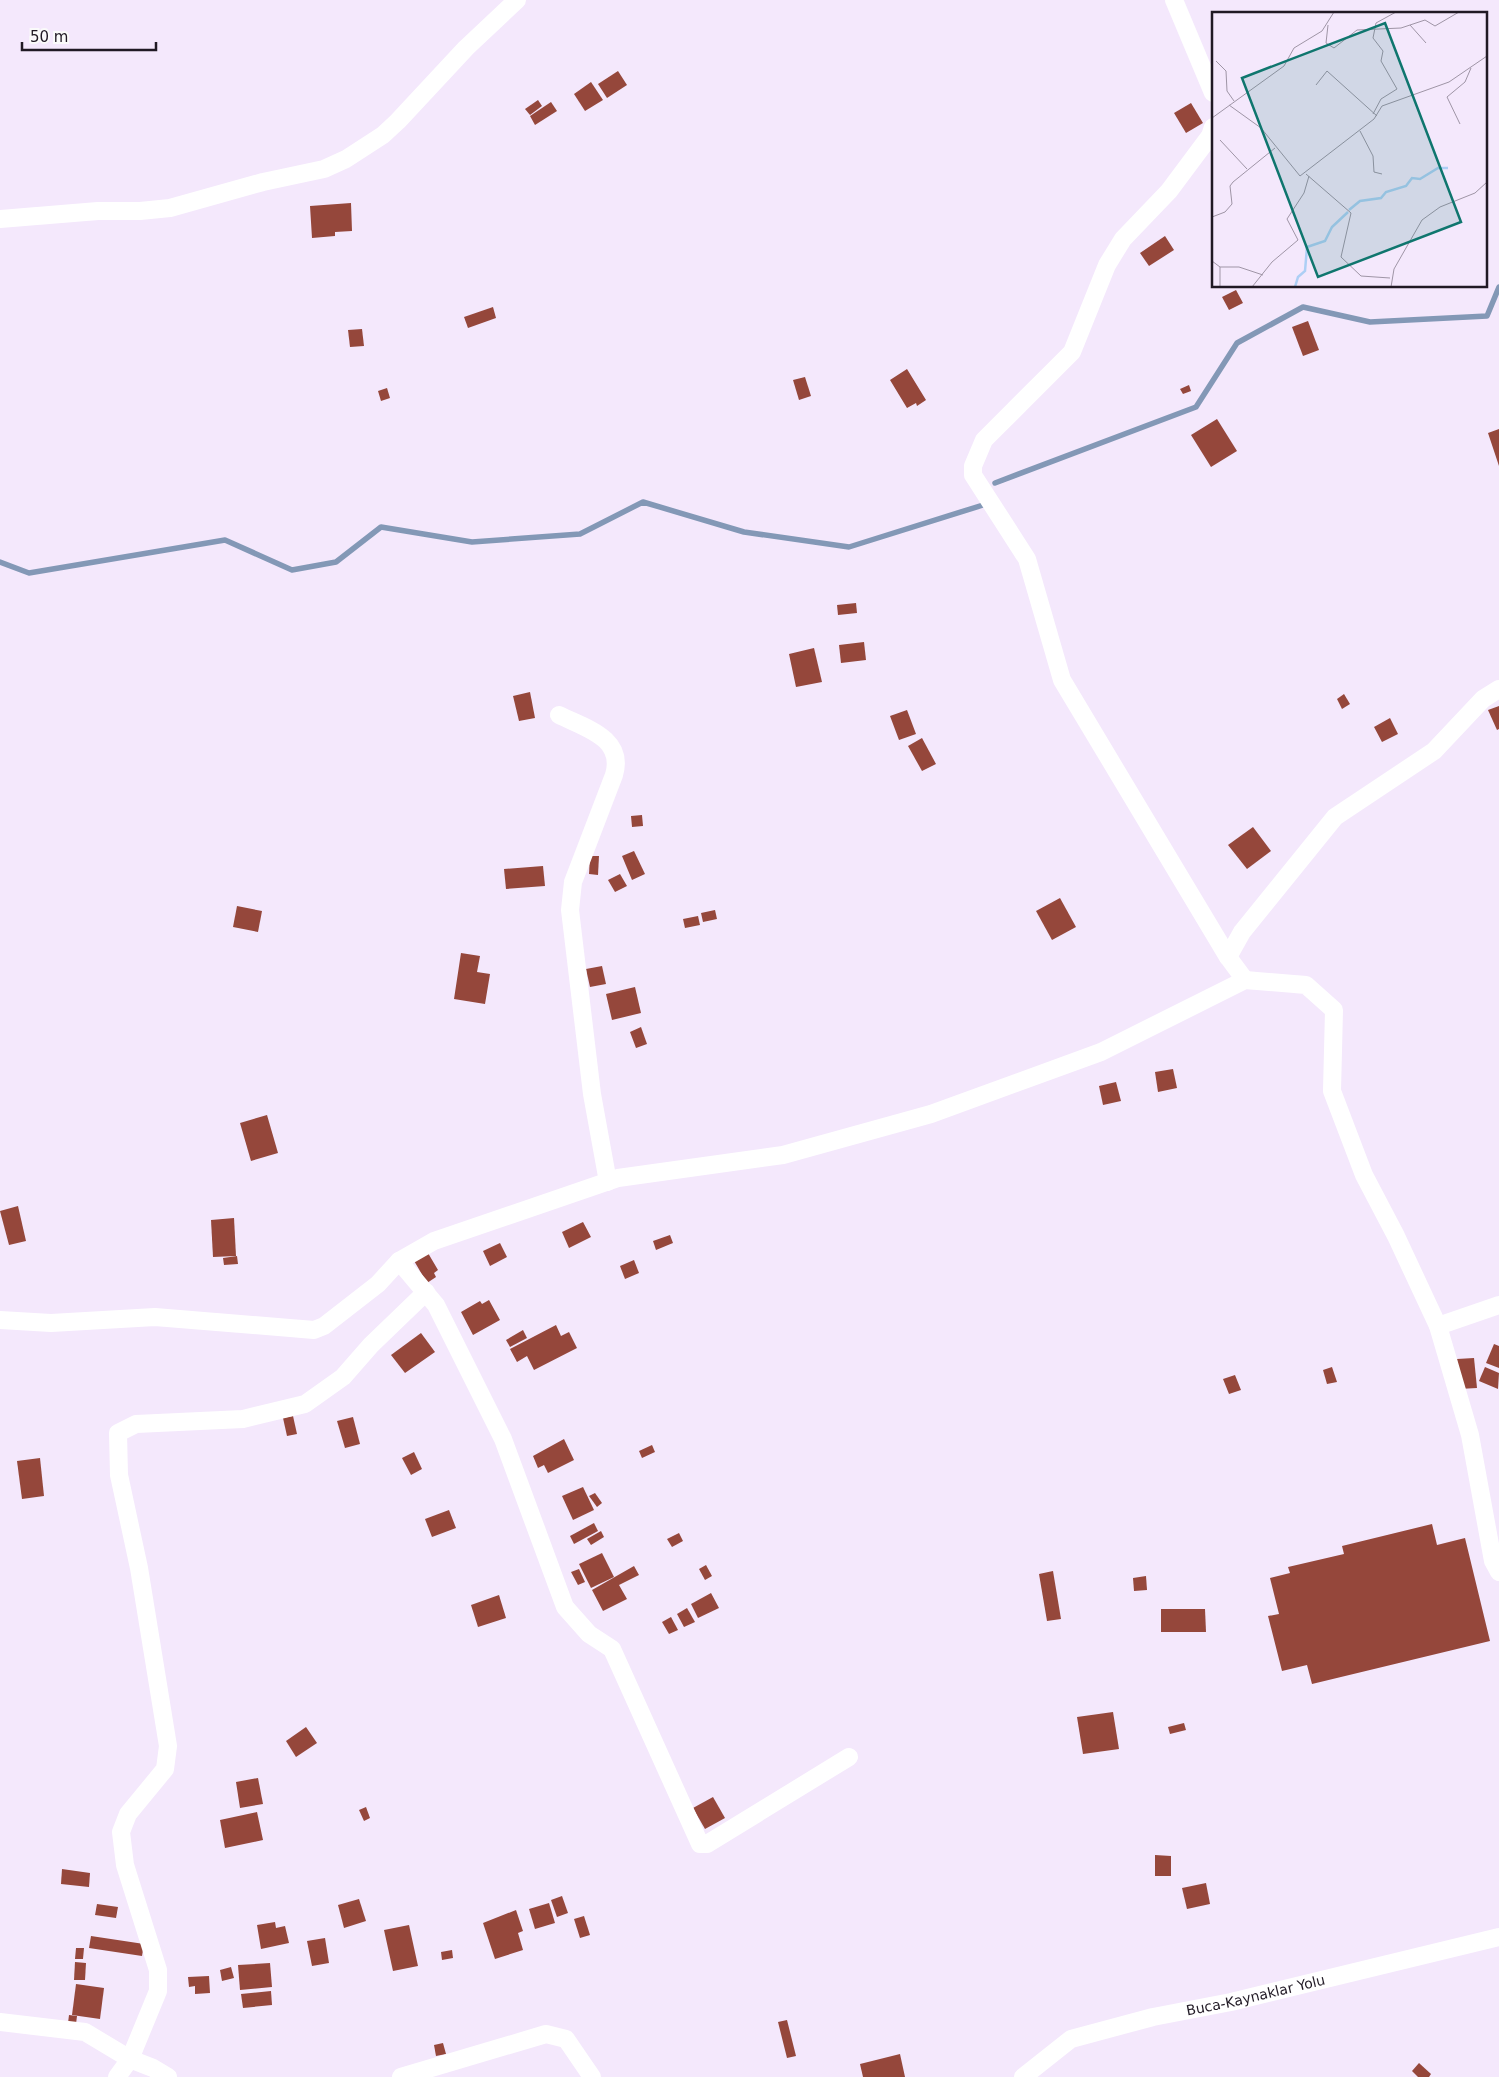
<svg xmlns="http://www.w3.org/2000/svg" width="1499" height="2077" viewBox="0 0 1499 2077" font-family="'DejaVu Sans',sans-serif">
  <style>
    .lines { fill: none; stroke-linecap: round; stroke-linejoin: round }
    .stream { stroke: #8398b6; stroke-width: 5.5 }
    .building { fill: #95473b }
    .minor { stroke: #fff; stroke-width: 18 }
    .labels { text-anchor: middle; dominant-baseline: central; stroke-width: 5; stroke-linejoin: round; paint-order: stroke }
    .street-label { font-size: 14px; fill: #201924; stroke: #fafafa }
    .inset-river { fill: none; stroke: #adcff5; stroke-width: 2.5 }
    .inset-road { fill: none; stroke: #9f95a6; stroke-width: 1 }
    .view { fill: #0f766e; fill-opacity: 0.15; stroke: #0f766e; stroke-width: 2.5 }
    .inset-edge { fill: none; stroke: #201924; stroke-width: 2.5 }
  </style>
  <rect width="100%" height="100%" fill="#f4e8fc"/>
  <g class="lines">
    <!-- stream -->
    <g class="stream">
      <path d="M 995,483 L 1196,407 L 1237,343 L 1303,307 L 1370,322 L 1487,316 L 1499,287"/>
      <path d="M 0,562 L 29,573 L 225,540 L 292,570 L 336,562 L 381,527 L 472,542 L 580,534 L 643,502 L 744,532 L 849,547 L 983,505"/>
    </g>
  </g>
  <!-- building -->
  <g class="building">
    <path d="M 618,71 L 627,85 L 607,98 L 598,84 Z"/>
    <path d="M 591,82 L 603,100 L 585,111 L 574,94 Z"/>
    <path d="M 538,100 L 542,106 L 530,115 L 525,109 Z"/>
    <path d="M 551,102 L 557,111 L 535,125 L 530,116 Z"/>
    <path d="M 1191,103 L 1203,123 L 1186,133 L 1174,113 Z"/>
    <path d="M 351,203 L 352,231 L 335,232 L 335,236 L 312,238 L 310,206 Z"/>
    <path d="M 1165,236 L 1174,250 L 1149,266 L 1140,253 Z"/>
    <path d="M 1236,290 L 1243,303 L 1229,310 L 1222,297 Z"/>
    <path d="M 493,307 L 496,318 L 468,328 L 464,317 Z"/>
    <path d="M 1308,321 L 1319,350 L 1303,356 L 1292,327 Z"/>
    <path d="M 362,329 L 364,346 L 350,347 L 348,330 Z"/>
    <path d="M 907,369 L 926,400 L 917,406 L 916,403 L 907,408 L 890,380 Z"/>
    <path d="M 805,377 L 811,396 L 799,400 L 793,380 Z"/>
    <path d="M 1189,385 L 1191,391 L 1183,394 L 1180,389 Z"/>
    <path d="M 387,388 L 390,398 L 381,401 L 378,391 Z"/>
    <path d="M 1217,419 L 1237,451 L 1211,467 L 1191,435 Z"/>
    <path d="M 1499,429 L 1499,466 L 1488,433 Z"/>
    <path d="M 856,603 L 857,613 L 838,615 L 837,605 Z"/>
    <path d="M 864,642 L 866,660 L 841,663 L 839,645 Z"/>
    <path d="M 814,648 L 822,682 L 796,687 L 789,654 Z"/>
    <path d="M 530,692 L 535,718 L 519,721 L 513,696 Z"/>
    <path d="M 1344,694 L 1350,704 L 1342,709 L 1337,699 Z"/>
    <path d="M 1499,706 L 1499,729 L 1497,730 L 1488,710 Z"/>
    <path d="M 907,710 L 916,734 L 899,740 L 890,716 Z"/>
    <path d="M 1390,718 L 1398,734 L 1382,742 L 1374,727 Z"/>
    <path d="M 922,738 L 936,764 L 922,771 L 908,746 Z"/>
    <path d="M 642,815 L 643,826 L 632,827 L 631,816 Z"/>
    <path d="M 1253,827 L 1271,851 L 1247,869 L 1228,845 Z"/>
    <path d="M 634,851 L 645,874 L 632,880 L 622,856 Z"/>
    <path d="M 590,856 L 599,856 L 598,875 L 589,874 Z"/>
    <path d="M 543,866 L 545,886 L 506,889 L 504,869 Z"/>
    <path d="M 620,874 L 627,886 L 615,892 L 608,880 Z"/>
    <path d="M 1060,898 L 1076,927 L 1052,940 L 1036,911 Z"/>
    <path d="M 237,906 L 262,911 L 258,932 L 233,927 Z"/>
    <path d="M 715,910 L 717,919 L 703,922 L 701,913 Z"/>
    <path d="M 698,916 L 700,925 L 685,928 L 683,919 Z"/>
    <path d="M 461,953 L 480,956 L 477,972 L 490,974 L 485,1004 L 454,999 Z"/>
    <path d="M 602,966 L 606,984 L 590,987 L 586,969 Z"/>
    <path d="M 635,987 L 641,1013 L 612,1020 L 606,994 Z"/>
    <path d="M 641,1027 L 647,1044 L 636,1048 L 630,1032 Z"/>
    <path d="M 1173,1069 L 1177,1088 L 1158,1092 L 1155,1072 Z"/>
    <path d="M 1116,1082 L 1121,1101 L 1103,1105 L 1099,1086 Z"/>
    <path d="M 267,1115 L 278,1153 L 251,1161 L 240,1123 Z"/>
    <path d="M 18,1206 L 26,1241 L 9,1245 L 0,1211 Z"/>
    <path d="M 234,1218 L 236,1256 L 213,1257 L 211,1220 Z"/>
    <path d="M 583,1222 L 591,1237 L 569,1248 L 562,1232 Z"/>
    <path d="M 670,1235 L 673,1243 L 656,1250 L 653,1241 Z"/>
    <path d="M 500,1243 L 507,1257 L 490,1266 L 483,1251 Z"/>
    <path d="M 428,1253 L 438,1270 L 434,1273 L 436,1277 L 427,1283 L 413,1259 Z"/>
    <path d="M 237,1256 L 238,1264 L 224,1265 L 223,1258 Z"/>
    <path d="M 634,1260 L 639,1273 L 625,1279 L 620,1266 Z"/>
    <path d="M 489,1300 L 500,1320 L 473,1335 L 461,1312 L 480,1301 L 482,1304 Z"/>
    <path d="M 556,1325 L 561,1336 L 569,1332 L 577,1348 L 534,1370 L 527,1356 L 517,1362 L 510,1349 Z"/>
    <path d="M 523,1330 L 527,1338 L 510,1347 L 506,1340 Z"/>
    <path d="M 421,1333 L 435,1352 L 405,1373 L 391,1355 Z"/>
    <path d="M 1494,1344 L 1499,1346 L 1499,1368 L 1486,1363 Z"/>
    <path d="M 1474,1358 L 1477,1388 L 1459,1389 L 1457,1359 Z"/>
    <path d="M 1332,1367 L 1337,1382 L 1327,1384 L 1323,1370 Z"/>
    <path d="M 1485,1367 L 1499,1373 L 1498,1389 L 1479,1381 Z"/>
    <path d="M 1235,1375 L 1241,1390 L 1229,1394 L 1223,1379 Z"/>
    <path d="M 293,1416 L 297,1434 L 287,1436 L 283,1418 Z"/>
    <path d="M 353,1417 L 360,1444 L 345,1448 L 337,1421 Z"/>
    <path d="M 564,1439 L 574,1460 L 548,1473 L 544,1465 L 538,1468 L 533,1456 Z"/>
    <path d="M 652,1445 L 655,1452 L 642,1458 L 639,1451 Z"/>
    <path d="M 414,1452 L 422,1469 L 411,1475 L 402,1458 Z"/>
    <path d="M 40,1458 L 44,1496 L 22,1499 L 17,1461 Z"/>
    <path d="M 583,1487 L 594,1510 L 573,1520 L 562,1496 Z"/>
    <path d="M 595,1493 L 602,1503 L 597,1507 L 589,1496 Z"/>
    <path d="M 449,1510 L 456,1528 L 432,1537 L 425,1519 Z"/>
    <path d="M 594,1523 L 598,1531 L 574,1544 L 570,1536 Z"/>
    <path d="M 1432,1524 L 1437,1545 L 1465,1538 L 1490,1641 L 1312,1684 L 1307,1665 L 1282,1671 L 1268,1616 L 1279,1614 L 1270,1578 L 1290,1573 L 1288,1567 L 1344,1554 L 1342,1546 Z"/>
    <path d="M 601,1531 L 604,1537 L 591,1545 L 587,1539 Z"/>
    <path d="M 679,1533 L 683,1541 L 672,1547 L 667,1539 Z"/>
    <path d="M 602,1553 L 614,1577 L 591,1588 L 579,1564 Z"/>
    <path d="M 706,1565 L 712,1576 L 705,1580 L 699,1569 Z"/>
    <path d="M 634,1566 L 639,1575 L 619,1585 L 627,1599 L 603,1611 L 592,1590 Z"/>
    <path d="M 579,1569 L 585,1582 L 578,1585 L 571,1572 Z"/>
    <path d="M 1053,1571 L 1061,1619 L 1047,1621 L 1039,1574 Z"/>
    <path d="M 1146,1576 L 1147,1590 L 1134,1591 L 1133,1578 Z"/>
    <path d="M 711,1593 L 719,1608 L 698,1618 L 691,1604 Z"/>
    <path d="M 499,1595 L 506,1618 L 478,1627 L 471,1605 Z"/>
    <path d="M 687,1608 L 695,1622 L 684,1627 L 677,1614 Z"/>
    <path d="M 1161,1609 L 1205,1609 L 1206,1632 L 1161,1632 Z"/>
    <path d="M 671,1617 L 678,1630 L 669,1634 L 662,1622 Z"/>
    <path d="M 1113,1712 L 1119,1749 L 1083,1754 L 1077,1717 Z"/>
    <path d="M 1184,1723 L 1186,1730 L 1170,1734 L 1168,1727 Z"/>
    <path d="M 306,1727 L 317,1743 L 296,1757 L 286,1741 Z"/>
    <path d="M 258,1778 L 263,1804 L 240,1808 L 236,1782 Z"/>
    <path d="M 713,1797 L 725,1818 L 705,1829 L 693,1808 Z"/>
    <path d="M 366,1807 L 370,1818 L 364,1821 L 359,1810 Z"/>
    <path d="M 257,1812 L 263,1840 L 225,1848 L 220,1820 Z"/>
    <path d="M 1155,1855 L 1171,1856 L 1171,1876 L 1155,1876 Z"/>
    <path d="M 62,1869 L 90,1873 L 89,1887 L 61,1884 Z"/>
    <path d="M 1206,1883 L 1210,1904 L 1187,1909 L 1182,1888 Z"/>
    <path d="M 562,1896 L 568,1913 L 557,1917 L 551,1900 Z"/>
    <path d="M 359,1899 L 366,1921 L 344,1928 L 338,1905 Z"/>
    <path d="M 549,1903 L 555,1923 L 535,1929 L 529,1909 Z"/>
    <path d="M 97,1904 L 118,1907 L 116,1918 L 95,1915 Z"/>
    <path d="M 516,1910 L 523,1931 L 518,1933 L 523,1950 L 495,1959 L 483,1923 Z"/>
    <path d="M 584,1916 L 590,1935 L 580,1938 L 574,1919 Z"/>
    <path d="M 275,1922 L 276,1928 L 285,1926 L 289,1943 L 261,1949 L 257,1925 Z"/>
    <path d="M 409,1925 L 418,1966 L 393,1971 L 384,1930 Z"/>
    <path d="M 91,1936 L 144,1944 L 142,1956 L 89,1948 Z"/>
    <path d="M 325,1938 L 329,1963 L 312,1966 L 307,1941 Z"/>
    <path d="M 76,1948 L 84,1948 L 83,1959 L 75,1959 Z"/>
    <path d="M 452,1950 L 453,1958 L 442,1960 L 441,1952 Z"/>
    <path d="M 75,1962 L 86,1963 L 85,1980 L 74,1980 Z"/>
    <path d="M 270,1963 L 272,1987 L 240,1990 L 238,1965 Z"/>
    <path d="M 231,1967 L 234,1978 L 222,1981 L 220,1970 Z"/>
    <path d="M 209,1976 L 210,1993 L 195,1994 L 195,1986 L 189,1987 L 188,1977 Z"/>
    <path d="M 76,1984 L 104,1988 L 100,2019 L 72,2015 Z"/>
    <path d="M 271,1991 L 272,2005 L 243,2008 L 241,1994 Z"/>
    <path d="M 69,2015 L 77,2016 L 76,2024 L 68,2023 Z"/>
    <path d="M 787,2020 L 796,2056 L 787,2058 L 778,2022 Z"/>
    <path d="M 443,2043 L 446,2054 L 436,2056 L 434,2045 Z"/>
    <path d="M 900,2054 L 905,2077 L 863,2077 L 860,2064 Z"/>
    <path d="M 1419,2063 L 1431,2074 L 1429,2077 L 1418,2077 L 1412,2071 Z"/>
  </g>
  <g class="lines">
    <!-- minor -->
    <g class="minor">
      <path d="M 1174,0 L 1213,93"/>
      <path d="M 1213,127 L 1210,136 L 1169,191 L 1123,239 L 1107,265 L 1072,352 L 984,440 L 973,466 L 973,475 L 1027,559 L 1062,680 L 1228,957 L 1245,980"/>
      <path d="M 0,219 L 98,211 L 140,211 L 170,208 L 263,182 L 324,169 L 346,159 L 383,135 L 398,121 L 466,48 L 517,0"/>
      <path d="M 559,715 C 585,728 625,738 614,775 L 573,882 L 570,910 L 592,1094 L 608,1182"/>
      <path d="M 1228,957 L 1242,932 L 1335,817 L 1434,751 L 1483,699 L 1499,689"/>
      <path d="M 399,1261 L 436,1305 L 503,1439 L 565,1607 L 589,1634 L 612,1649 L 700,1844 L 707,1844 L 849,1757"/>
      <path d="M 0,1320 L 51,1323 L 155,1317 L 314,1330 L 324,1326 L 378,1284 L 399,1261 L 434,1241 L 618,1178 L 783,1155 L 931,1114 L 1101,1052 L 1245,980 L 1306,985 L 1334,1010 L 1332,1091 L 1364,1175 L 1396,1236 L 1438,1326 L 1470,1435 L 1493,1561 L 1499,1572"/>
      <path d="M 1438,1326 L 1499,1305"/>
      <path d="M 0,2022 L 85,2032 L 130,2059 L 153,2068 L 168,2077"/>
      <path d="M 117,2077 L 130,2059 L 158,1991 L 158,1970 L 125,1865 L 121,1832 L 128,1814 L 165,1769 L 168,1746 L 139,1568 L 119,1475 L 118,1433 L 136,1424 L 243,1419 L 305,1404 L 343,1377 L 371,1345 L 426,1292"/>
      <path d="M 401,2077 L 546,2034 L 566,2039 L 592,2077"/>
      <path id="s1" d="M 1023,2077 L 1071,2039 L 1153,2017 L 1231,2002 L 1499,1937"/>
    </g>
  </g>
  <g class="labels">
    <!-- street labels -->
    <g class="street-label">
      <text stroke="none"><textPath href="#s1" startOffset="251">Buca-Kaynaklar Yolu</textPath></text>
    </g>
  </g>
  <!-- overview -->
  <g transform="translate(1212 12)">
    <rect width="275" height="275" fill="#f4e8fc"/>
    <path class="inset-river" d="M 137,198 L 148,189 L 169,186 L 174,180 L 194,174 L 200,166 L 208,167 L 226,156 L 236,156M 83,275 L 86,265 L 93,259 L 95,235 L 113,229 L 120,215 L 136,200"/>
    <path class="inset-road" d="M 116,13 L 114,31 L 122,36 L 145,18 L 189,16 L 213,8 L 223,14 L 247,0M 198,13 L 214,31M 4,49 L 14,59 L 15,79 L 22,89M 104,73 L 115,59 L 165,104M 17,93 L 49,116 L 88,164 L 162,107 L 170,94 L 237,70 L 275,44M 161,102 L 169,87 L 185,77 L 169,49 L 171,39 L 161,26 L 164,11 L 184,0M 0,106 L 72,54 L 82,36 L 110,19 L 122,0M 248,112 L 235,85 L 253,70 L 259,56M 148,119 L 161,144 L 162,160 L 170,162M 8,128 L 35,157M 94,162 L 139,201 L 129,245 L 149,264 L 178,266M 0,205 L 13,200 L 20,192 L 18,174 L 21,170 L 63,136M 0,249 L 8,255 L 27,255 L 51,263M 8,255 L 8,275M 40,275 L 60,250 L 86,228 L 75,207 L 92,181 L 97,164M 179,275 L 182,257 L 210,208 L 228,195 L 263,181 L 275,170"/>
    <path class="view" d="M 173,11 L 249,210 L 106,265 L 30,66 Z"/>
    <rect width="275" height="275" class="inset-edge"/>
  </g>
  <!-- scale -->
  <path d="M22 42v8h134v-8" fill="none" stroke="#201924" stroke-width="2.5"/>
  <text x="30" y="42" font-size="15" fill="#201924" stroke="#fafafa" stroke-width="4" paint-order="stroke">50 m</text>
</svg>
